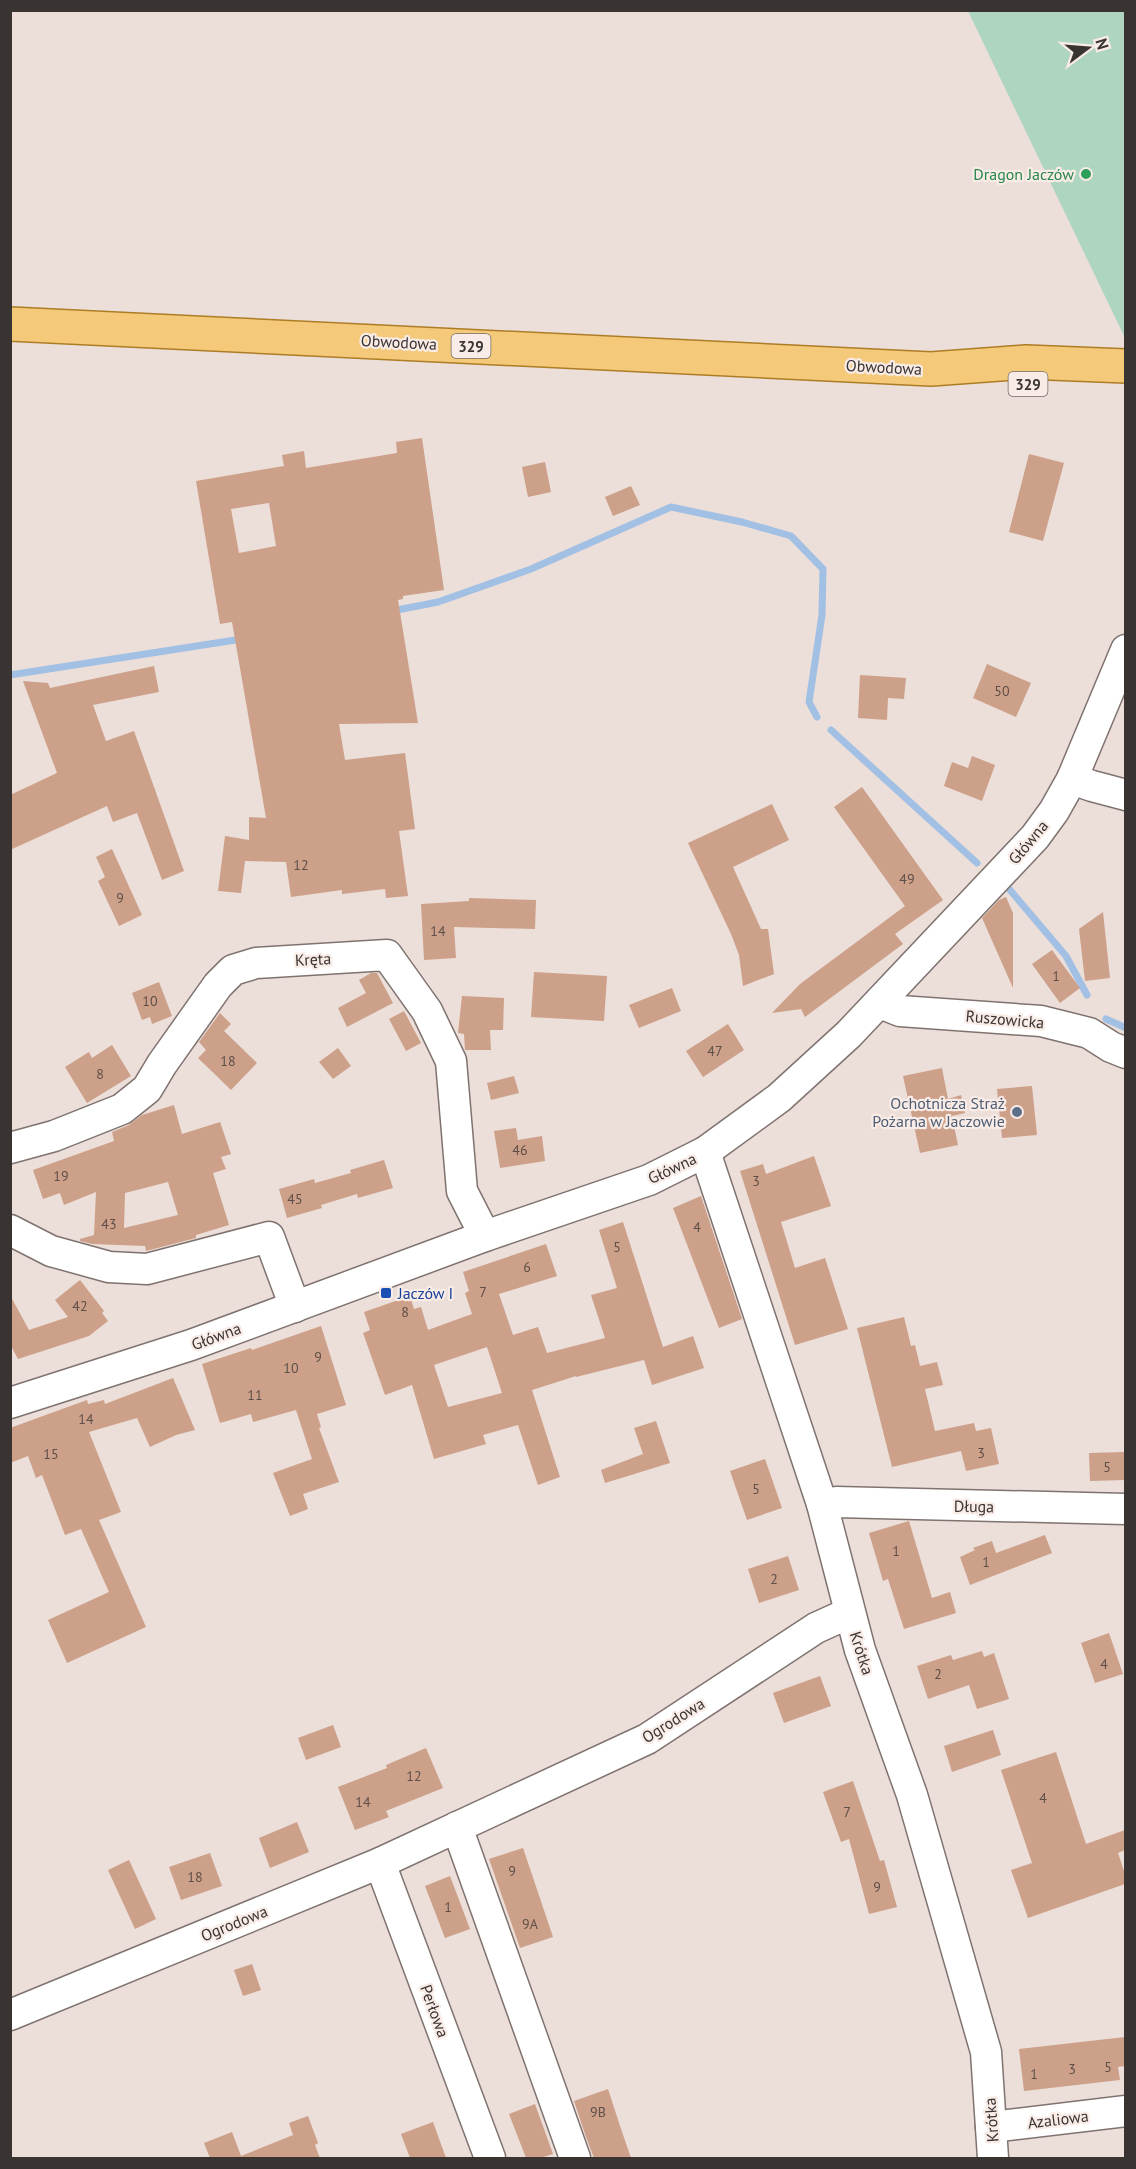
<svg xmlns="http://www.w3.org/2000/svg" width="1136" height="2169" viewBox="0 0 1136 2169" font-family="'PT Sans',sans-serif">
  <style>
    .green { fill: #aed5bf }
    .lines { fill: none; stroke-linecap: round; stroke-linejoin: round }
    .stream { stroke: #a1c0e4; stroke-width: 7 }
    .building { fill: #cda089; fill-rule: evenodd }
    .minor-casing { stroke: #7f736f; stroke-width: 33 }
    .major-casing { stroke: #ad7d26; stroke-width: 36 }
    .minor { stroke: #fff; stroke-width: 30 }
    .major { stroke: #f4c979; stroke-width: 33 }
    .leisure-dot { fill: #2e9e5b; stroke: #f9ebe6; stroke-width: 2 }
    .service-dot { fill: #5c6f8a; stroke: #f9ebe6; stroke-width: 2 }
    .transit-dot { fill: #1a4fb4; stroke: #f9ebe6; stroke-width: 2 }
    .labels { text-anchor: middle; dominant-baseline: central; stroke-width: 4.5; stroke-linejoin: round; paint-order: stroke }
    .number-label { font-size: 14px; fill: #5e4f48 }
    .shield { fill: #f9ebe6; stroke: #736b68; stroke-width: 1.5 }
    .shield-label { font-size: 15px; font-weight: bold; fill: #393432 }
    .leisure-label { font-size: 16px; fill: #27864d; stroke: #f9ebe6; text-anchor: end }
    .street-label { font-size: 16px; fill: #393432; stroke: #f9ebe6 }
    .service-label { font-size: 16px; fill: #4e5e75; stroke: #f9ebe6; text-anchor: end }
    .transit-label { font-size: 16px; fill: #164399; stroke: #f9ebe6; text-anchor: start }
  </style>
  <rect width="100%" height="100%" fill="#ecded9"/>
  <!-- green -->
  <path class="green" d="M 968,11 L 1125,11 L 1125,338 Z"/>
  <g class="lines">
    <!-- stream -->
    <g class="stream">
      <path d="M 392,611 L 438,602 L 531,569 L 671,507 L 742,522 L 791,536 L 823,569 L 822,615 L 809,702 L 817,717"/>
      <path d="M 10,675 L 242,639"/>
      <path d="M 831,730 L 977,863"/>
      <path d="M 1010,890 L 1066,956 L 1087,995"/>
      <path d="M 1106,1019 L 1126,1028"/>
    </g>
  </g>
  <!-- building -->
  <g class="building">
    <path d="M 422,438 L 444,590 L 403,596 L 403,599 L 398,600 L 418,723 L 339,724 L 345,760 L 405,753 L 415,829 L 399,831 L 408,896 L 386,898 L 385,889 L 342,894 L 342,890 L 291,897 L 286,862 L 245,861 L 241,893 L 218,891 L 225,836 L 249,840 L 249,817 L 266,818 L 232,622 L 220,624 L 196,481 L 284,466 L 282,455 L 304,451 L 306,468 L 397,453 L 396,442 ZM 269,503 L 276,546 L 239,553 L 231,509 Z"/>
    <path d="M 1029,454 L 1064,463 L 1043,541 L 1009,532 Z"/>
    <path d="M 545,462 L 551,492 L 528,497 L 522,467 Z"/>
    <path d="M 631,486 L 640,505 L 613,516 L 605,497 Z"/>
    <path d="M 987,664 L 1031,683 L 1016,717 L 973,698 Z"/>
    <path d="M 154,666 L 159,692 L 93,705 L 106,741 L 134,731 L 184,871 L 162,880 L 137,813 L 113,822 L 107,806 L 10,850 L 10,795 L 57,773 L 23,681 L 48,683 L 50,688 Z"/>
    <path d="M 860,675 L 906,678 L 904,699 L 888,698 L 887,720 L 858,718 Z"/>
    <path d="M 972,756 L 995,765 L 982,801 L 944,786 L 952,762 L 968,768 Z"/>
    <path d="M 862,787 L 943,900 L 895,934 L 903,944 L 805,1017 L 801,1009 L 772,1013 L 800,984 L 905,906 L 834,807 Z"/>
    <path d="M 772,804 L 789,840 L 733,867 L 761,929 L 768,929 L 774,974 L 743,986 L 739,955 L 731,934 L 688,843 Z"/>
    <path d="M 112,849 L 142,915 L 119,926 L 98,881 L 105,877 L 96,857 Z"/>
    <path d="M 1006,897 L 1013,913 L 1013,988 L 982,918 L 999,900 Z"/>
    <path d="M 469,898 L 536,900 L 535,929 L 454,927 L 456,958 L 424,960 L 421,904 L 469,901 Z"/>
    <path d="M 1103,912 L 1110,978 L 1085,981 L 1079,929 Z"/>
    <path d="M 1052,950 L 1080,988 L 1060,1003 L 1032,964 Z"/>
    <path d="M 534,972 L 607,976 L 604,1021 L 531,1017 Z"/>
    <path d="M 371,973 L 377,973 L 393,1003 L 347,1027 L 338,1008 L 366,993 L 359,980 Z"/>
    <path d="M 159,982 L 172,1016 L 152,1024 L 150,1017 L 142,1020 L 132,993 Z"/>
    <path d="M 672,988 L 681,1011 L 639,1028 L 629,1005 Z"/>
    <path d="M 462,996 L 504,998 L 503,1030 L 490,1030 L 491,1050 L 465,1050 L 464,1034 L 458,1033 Z"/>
    <path d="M 404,1011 L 421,1043 L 406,1051 L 389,1019 Z"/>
    <path d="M 220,1013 L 231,1024 L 224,1031 L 257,1063 L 231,1090 L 198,1058 L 206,1050 L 199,1042 Z"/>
    <path d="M 728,1024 L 744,1050 L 703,1077 L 686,1051 Z"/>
    <path d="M 112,1045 L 131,1076 L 87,1103 L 65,1067 L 89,1052 L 92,1058 Z"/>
    <path d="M 338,1048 L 351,1066 L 333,1079 L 319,1062 Z"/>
    <path d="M 942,1068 L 948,1099 L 961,1095 L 965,1113 L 952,1116 L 958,1145 L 920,1153 L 903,1076 Z"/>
    <path d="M 514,1076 L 519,1093 L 491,1100 L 487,1083 Z"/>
    <path d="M 1032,1086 L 1037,1135 L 1002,1138 L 997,1089 Z"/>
    <path d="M 174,1105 L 182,1134 L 220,1122 L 231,1154 L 221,1157 L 226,1169 L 213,1173 L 229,1225 L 196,1235 L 196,1238 L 146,1251 L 145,1246 L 92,1244 L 80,1241 L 80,1239 L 94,1235 L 96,1192 L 64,1205 L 60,1193 L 43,1199 L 33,1170 L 114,1141 L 112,1132 L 129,1125 L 142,1115 ZM 168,1182 L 178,1215 L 124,1228 L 125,1193 Z"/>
    <path d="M 516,1128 L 518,1140 L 542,1136 L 545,1161 L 500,1168 L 494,1131 Z"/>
    <path d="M 814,1156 L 831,1206 L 781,1222 L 795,1268 L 825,1258 L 848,1329 L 795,1345 L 740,1171 L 763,1164 L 766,1174 Z"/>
    <path d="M 384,1160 L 393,1188 L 358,1198 L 357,1194 L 321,1205 L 322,1208 L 287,1218 L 279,1189 L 314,1179 L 315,1183 L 351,1173 L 350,1170 Z"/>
    <path d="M 701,1196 L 742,1319 L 719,1328 L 673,1208 Z"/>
    <path d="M 623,1222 L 663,1347 L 693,1336 L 704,1368 L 652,1385 L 644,1360 L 576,1377 L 576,1376 L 532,1390 L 560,1477 L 538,1485 L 518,1425 L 483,1435 L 486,1444 L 434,1459 L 412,1385 L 385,1395 L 363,1333 L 370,1330 L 364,1312 L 410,1296 L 414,1309 L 421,1307 L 428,1330 L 472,1314 L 465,1293 L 469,1291 L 463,1272 L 546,1244 L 557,1276 L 499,1294 L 513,1335 L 538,1327 L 547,1353 L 605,1338 L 591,1295 L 617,1288 L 599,1230 ZM 487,1347 L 502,1393 L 448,1407 L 434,1365 Z"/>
    <path d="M 80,1280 L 104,1311 L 102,1313 L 108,1321 L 89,1336 L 18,1359 L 10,1344 L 10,1295 L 29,1330 L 68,1317 L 55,1300 Z"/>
    <path d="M 904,1317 L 911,1346 L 915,1345 L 920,1366 L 937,1362 L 943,1385 L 925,1389 L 935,1431 L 974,1423 L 976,1431 L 991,1428 L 999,1464 L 966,1471 L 961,1451 L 892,1467 L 857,1328 Z"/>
    <path d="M 321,1326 L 346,1405 L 317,1414 L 321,1427 L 319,1428 L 339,1482 L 303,1494 L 308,1509 L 290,1516 L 273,1473 L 312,1459 L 296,1410 L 253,1422 L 251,1414 L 220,1423 L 202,1364 L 251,1348 L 252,1350 Z"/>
    <path d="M 173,1378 L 195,1430 L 176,1435 L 150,1447 L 137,1418 L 89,1432 L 121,1512 L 99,1520 L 146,1627 L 67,1663 L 48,1620 L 109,1592 L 81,1529 L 65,1535 L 42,1475 L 36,1478 L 28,1456 L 10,1463 L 10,1428 L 87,1400 L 88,1404 L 104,1400 L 105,1404 Z"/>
    <path d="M 656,1421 L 670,1463 L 605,1483 L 601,1470 L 643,1454 L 634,1428 Z"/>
    <path d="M 1125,1452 L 1125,1480 L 1090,1481 L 1089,1453 Z"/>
    <path d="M 765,1459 L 782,1508 L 747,1520 L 730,1471 Z"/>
    <path d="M 909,1521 L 932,1598 L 950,1592 L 956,1613 L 904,1629 L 888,1579 L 883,1581 L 869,1533 Z"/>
    <path d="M 1045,1535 L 1052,1553 L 970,1585 L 960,1557 L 975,1550 L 973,1548 L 992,1541 L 996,1553 Z"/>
    <path d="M 788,1556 L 799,1590 L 759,1603 L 748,1569 Z"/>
    <path d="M 1109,1633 L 1123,1674 L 1095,1683 L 1081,1643 Z"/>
    <path d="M 982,1651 L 984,1657 L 994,1653 L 1009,1699 L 977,1709 L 969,1685 L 928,1699 L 917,1666 L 951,1655 L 953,1660 Z"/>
    <path d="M 820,1676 L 831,1706 L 784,1723 L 773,1693 Z"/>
    <path d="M 333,1725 L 341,1747 L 306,1760 L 298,1738 Z"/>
    <path d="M 993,1730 L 1001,1755 L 952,1772 L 944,1746 Z"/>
    <path d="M 426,1748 L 443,1788 L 386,1811 L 389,1817 L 355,1830 L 338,1787 L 387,1768 L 386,1765 Z"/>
    <path d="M 1056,1752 L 1086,1844 L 1125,1830 L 1125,1850 L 1118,1853 L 1125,1874 L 1125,1884 L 1028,1918 L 1011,1870 L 1032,1863 L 1001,1770 Z"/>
    <path d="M 853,1781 L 880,1861 L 884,1860 L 897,1907 L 869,1914 L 849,1839 L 841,1842 L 823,1792 Z"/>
    <path d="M 297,1822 L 309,1852 L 270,1868 L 259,1838 Z"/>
    <path d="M 523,1848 L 553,1937 L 520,1948 L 489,1859 Z"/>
    <path d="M 210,1853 L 222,1886 L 181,1900 L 169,1867 Z"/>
    <path d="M 129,1860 L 156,1919 L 135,1929 L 108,1870 Z"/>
    <path d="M 450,1876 L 470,1929 L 445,1938 L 425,1886 Z"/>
    <path d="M 252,1964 L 261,1990 L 243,1996 L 234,1970 Z"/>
    <path d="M 1125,2037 L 1125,2066 L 1118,2067 L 1120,2080 L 1024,2091 L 1019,2049 Z"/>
    <path d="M 608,2089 L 620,2126 L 631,2158 L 594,2158 L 586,2137 L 574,2101 Z"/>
    <path d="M 535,2104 L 553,2154 L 540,2158 L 526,2158 L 509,2114 Z"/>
    <path d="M 308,2116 L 318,2143 L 315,2145 L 320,2158 L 210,2158 L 204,2143 L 232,2132 L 241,2156 L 293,2135 L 289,2123 Z"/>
    <path d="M 433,2122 L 446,2158 L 410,2158 L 401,2134 Z"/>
  </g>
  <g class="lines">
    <!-- minor casing -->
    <g class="minor-casing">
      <g id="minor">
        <path d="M 1072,779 L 1092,786 L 1126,795"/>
        <path d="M 880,1003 L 900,1011 L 1041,1021 L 1089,1033 L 1111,1047 L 1126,1053"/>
        <path d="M 10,1148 L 54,1136 L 122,1109 L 147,1089 L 162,1064 L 218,985 L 233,970 L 256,963 L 387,955 L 427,1011 L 451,1061 L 462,1191 L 485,1236"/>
        <path d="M 705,1152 L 822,1504 L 860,1650 L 912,1795 L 986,2052 L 993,2158"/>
        <path d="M 10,1230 L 51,1251 L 109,1267 L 147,1269 L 269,1237 L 295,1307"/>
        <path d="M 10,1403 L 191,1345 L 485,1236 L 649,1180 L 705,1152 L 779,1098 L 849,1034 L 1035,837 L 1054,811 L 1072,779 L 1126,650"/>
        <path d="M 822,1504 L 836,1502 L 1126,1509"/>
        <path d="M 457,1827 L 575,2158"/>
        <path d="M 380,1863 L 490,2158"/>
        <path d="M 10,2015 L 380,1863 L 647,1739 L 816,1628 L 849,1613"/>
        <path d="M 991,2127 L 1126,2111"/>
      </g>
    </g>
    <!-- major casing -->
    <g class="major-casing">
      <path id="major" d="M 10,324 L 931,369 L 1026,362 L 1126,366"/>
    </g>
    <!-- minor -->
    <use href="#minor" class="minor"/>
    <!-- major -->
    <use href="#major" class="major"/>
  </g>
  <!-- markers -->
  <circle class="leisure-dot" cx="1086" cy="174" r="6"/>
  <circle class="service-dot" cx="1017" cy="1112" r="6"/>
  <rect class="transit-dot" x="380" y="1287" width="12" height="12" rx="3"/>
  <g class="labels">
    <!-- number labels -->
    <g class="number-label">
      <text x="1002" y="691">50</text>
      <text x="301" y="865">12</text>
      <text x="907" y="879">49</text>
      <text x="120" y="898">9</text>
      <text x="438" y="931">14</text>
      <text x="1056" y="976">1</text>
      <text x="150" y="1001">10</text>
      <text x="715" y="1051">47</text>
      <text x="228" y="1061">18</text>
      <text x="100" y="1074">8</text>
      <text x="520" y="1150">46</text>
      <text x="61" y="1176">19</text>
      <text x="756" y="1181">3</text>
      <text x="295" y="1199">45</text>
      <text x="109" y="1224">43</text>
      <text x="697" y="1227">4</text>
      <text x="617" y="1247">5</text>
      <text x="527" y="1267">6</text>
      <text x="483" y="1292">7</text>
      <text x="80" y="1306">42</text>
      <text x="405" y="1312">8</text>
      <text x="318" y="1357">9</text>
      <text x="291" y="1368">10</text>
      <text x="255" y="1395">11</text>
      <text x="86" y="1419">14</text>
      <text x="981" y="1453">3</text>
      <text x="51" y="1454">15</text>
      <text x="1107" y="1467">5</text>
      <text x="756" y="1489">5</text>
      <text x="896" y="1551">1</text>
      <text x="986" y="1562">1</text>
      <text x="774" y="1579">2</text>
      <text x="1104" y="1664">4</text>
      <text x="938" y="1674">2</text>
      <text x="414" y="1776">12</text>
      <text x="1043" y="1798">4</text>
      <text x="363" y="1802">14</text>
      <text x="847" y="1812">7</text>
      <text x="512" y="1871">9</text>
      <text x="195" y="1877">18</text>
      <text x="877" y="1887">9</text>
      <text x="448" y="1907">1</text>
      <text x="530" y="1924">9A</text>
      <text x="1108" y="2067">5</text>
      <text x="1072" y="2069">3</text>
      <text x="1034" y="2074">1</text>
      <text x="598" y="2112">9B</text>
    </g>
    <!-- shield labels -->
    <g class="shield">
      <rect x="451.5" y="334" width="39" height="24" rx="4.5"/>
      <rect x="1008.5" y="372" width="39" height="24" rx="4.5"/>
    </g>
    <g class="shield-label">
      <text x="471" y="346">329</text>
      <text x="1028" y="384">329</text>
    </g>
    <!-- leisure labels -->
    <g class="leisure-label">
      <text x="1074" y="174">Dragon Jaczów</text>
    </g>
    <!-- street labels -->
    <g class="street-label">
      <text transform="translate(399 342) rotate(3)">Obwodowa</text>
      <text transform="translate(884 367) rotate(3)">Obwodowa</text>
      <text transform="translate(1028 842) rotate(-50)">Główna</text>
      <text transform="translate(313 959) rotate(-3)">Kręta</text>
      <text transform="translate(1005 1019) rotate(5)">Ruszowicka</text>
      <text transform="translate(672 1168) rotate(-25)">Główna</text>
      <text transform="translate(216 1336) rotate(-20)">Główna</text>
      <text transform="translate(974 1506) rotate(1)">Długa</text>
      <text transform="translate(862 1653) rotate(72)">Krótka</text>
      <text transform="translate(673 1720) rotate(-32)">Ogrodowa</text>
      <text transform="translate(234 1923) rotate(-22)">Ogrodowa</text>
      <text transform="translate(435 2011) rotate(70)">Perłowa</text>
      <text transform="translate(1058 2119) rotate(-7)">Azaliowa</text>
      <text transform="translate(991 2120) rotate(-94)">Krótka</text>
    </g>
    <!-- service labels -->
    <g class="service-label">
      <text x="1005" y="1103">Ochotnicza Straż<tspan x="1005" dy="18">Pożarna w Jaczowie</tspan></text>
    </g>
    <!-- transit labels -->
    <g class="transit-label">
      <text x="398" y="1293">Jaczów I</text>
    </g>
  </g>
  <!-- border -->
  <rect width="1136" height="2169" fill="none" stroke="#393432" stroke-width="24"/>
  <!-- north arrow -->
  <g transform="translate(1088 48) rotate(74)" stroke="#f9ebe6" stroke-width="4.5" paint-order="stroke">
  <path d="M0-4.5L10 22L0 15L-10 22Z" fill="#393432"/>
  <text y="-9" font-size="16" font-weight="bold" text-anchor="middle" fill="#393432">N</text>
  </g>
</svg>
